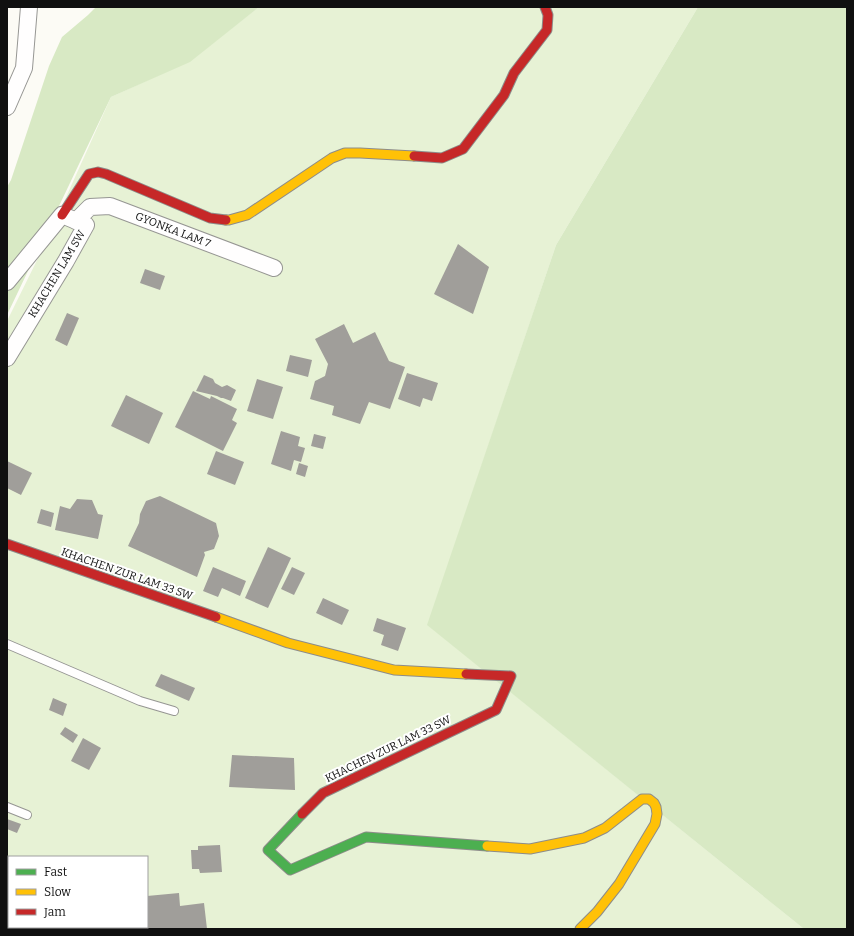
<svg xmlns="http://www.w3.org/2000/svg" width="854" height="936" viewBox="0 0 854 936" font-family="Bitter,serif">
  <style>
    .green { fill: #e7f2d5 }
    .forest { fill: #d8e9c4 }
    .building { fill: #a09e9a }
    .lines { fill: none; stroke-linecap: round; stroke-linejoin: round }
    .lane-casing { stroke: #969693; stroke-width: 10 }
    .street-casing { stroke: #969693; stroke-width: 18 }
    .fast-casing { stroke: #8d8c8a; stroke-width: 11 }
    .slow-casing { stroke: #8d8c8a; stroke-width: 11 }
    .jam-casing { stroke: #8d8c8a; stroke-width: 11 }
    .lane { stroke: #fffefe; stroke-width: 8 }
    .street { stroke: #fffefe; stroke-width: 16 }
    .fast { stroke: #4caf50; stroke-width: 9 }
    .slow { stroke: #ffc107; stroke-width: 9 }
    .jam { stroke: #c62828; stroke-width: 9 }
    .labels { text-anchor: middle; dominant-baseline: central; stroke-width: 4; stroke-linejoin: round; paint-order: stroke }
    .street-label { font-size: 11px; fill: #101010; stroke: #fff }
  </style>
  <rect width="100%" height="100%" fill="#fcfbf5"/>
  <!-- green -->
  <path class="green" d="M 259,7 L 698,7 L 556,245 L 428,625 L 804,929 L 46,929 L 39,927 L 147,927 L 147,857 L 9,857 L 9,927 L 12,927 L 7,929 L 7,321 L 45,244 L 111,97 L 190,61 Z"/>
  <!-- forest -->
  <g class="forest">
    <path d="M 96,7 L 259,7 L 190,62 L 111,97 L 7,315 L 7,187 L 11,180 L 49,66 L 62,37 L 88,15 Z"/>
    <path d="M 698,7 L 847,7 L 847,929 L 804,929 L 427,625 L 556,245 Z"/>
  </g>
  <!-- building -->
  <g class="building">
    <path d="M 458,244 L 489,267 L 473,314 L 434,294 Z"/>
    <path d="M 145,269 L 165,276 L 160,290 L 140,283 Z"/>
    <path d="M 67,313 L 79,318 L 67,346 L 55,340 Z"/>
    <path d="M 344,324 L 353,343 L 375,332 L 389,361 L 405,367 L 390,409 L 369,402 L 360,424 L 332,415 L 334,406 L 310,399 L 315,381 L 325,376 L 328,364 L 315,339 Z"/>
    <path d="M 290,355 L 312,360 L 308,377 L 286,371 Z"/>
    <path d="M 407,373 L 438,383 L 432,401 L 423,398 L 420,407 L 398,399 Z"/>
    <path d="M 204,375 L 213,379 L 215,383 L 222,387 L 227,385 L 236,390 L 231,401 L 223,398 L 221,398 L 217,396 L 196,391 Z"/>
    <path d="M 257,379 L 283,387 L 273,419 L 247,411 Z"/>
    <path d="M 193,391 L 210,399 L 211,396 L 237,409 L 232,420 L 237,423 L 223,451 L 175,427 Z"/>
    <path d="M 126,395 L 163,413 L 149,444 L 111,426 Z"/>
    <path d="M 281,431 L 300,437 L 298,446 L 305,448 L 301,462 L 294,460 L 291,471 L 271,464 Z"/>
    <path d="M 314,434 L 326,437 L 323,449 L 311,446 Z"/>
    <path d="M 216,451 L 244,462 L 235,485 L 207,474 Z"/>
    <path d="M 7,461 L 32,473 L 21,495 L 7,488 Z"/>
    <path d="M 299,463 L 308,466 L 305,477 L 296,474 Z"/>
    <path d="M 160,496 L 216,523 L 219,536 L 214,549 L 204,552 L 205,555 L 197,577 L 128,546 L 139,523 L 140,514 L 146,501 Z"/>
    <path d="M 77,499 L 92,500 L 98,514 L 103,515 L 98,539 L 55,530 L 60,506 L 70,509 Z"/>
    <path d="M 41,509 L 54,513 L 51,527 L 37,523 Z"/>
    <path d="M 268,547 L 291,558 L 268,608 L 245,598 Z"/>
    <path d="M 213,567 L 246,581 L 240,596 L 222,588 L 218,597 L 203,591 Z"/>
    <path d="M 292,567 L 305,573 L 294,595 L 281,589 Z"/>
    <path d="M 323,598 L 349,610 L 342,625 L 316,613 Z"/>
    <path d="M 377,618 L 406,628 L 398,651 L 381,645 L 384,635 L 373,631 Z"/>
    <path d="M 161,674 L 195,688 L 189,701 L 155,686 Z"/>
    <path d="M 53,698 L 67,704 L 63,716 L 49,710 Z"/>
    <path d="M 65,727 L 78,735 L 73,743 L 60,734 Z"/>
    <path d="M 83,738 L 101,748 L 89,770 L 71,761 Z"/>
    <path d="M 232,755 L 294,758 L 295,790 L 229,787 Z"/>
    <path d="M 7,819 L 21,824 L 17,833 L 7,829 Z"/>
    <path d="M 220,845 L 222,872 L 200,873 L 199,869 L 192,869 L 191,850 L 198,850 L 198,846 Z"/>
    <path d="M 7,858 L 9,859 L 9,881 L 7,880 Z"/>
    <path d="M 179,893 L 180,906 L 204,903 L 207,929 L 120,929 L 120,927 L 147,927 L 147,896 Z"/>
  </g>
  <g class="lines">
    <!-- lane casing -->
    <g class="lane-casing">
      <g id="lane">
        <path d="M 7,644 L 140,701 L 174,711"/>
        <path d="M 7,807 L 27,815"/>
      </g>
    </g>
    <!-- street casing -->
    <g class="street-casing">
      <g id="street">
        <path d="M 7,107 L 24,68 L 29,7"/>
        <path d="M 76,221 L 90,207 L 110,206 L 274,268"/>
        <path d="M 7,282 L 62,215 L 86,225 L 66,261 L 7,358"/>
      </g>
    </g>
    <!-- fast casing -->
    <g class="fast-casing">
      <path id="fast" d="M 302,814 L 268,850 L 290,870 L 366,837 L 487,846"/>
    </g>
    <!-- slow casing -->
    <g class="slow-casing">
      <g id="slow">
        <path d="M 226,220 L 229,220 L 247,215 L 332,158 L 345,153 L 360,153 L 414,156"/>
        <path d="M 216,617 L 288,643 L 394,670 L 466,674"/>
        <path d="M 487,846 L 530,849 L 584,838 L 605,828 L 642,799 L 649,799 L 654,803 L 656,807 L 657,814 L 655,824 L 619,884 L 597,912 L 580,929"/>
      </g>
    </g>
    <!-- jam casing -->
    <g class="jam-casing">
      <g id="jam">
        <path d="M 414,156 L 442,158 L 463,149 L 504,95 L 514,73 L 547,30 L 548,15 L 545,7"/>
        <path d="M 62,215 L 89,174 L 98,172 L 106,174 L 210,218 L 226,220"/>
        <path d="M 7,544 L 216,617"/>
        <path d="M 302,814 L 323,793 L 496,710 L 511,676 L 466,674"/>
      </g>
    </g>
    <!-- lane -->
    <use href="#lane" class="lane"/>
    <!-- street -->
    <use href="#street" class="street"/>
    <!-- fast -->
    <use href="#fast" class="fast"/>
    <!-- slow -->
    <use href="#slow" class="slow"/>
    <!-- jam -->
    <use href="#jam" class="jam"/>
  </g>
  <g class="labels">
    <!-- street labels -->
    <g class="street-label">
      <text transform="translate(173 230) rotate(21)">GYONKA LAM 7</text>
      <text transform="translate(57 274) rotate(-59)">KHACHEN LAM SW</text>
      <text transform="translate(127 574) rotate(19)">KHACHEN ZUR LAM 33 SW</text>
      <text transform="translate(388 749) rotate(-26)">KHACHEN ZUR LAM 33 SW</text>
    </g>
  </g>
  <!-- border -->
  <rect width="854" height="936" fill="none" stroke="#101010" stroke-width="16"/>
  <!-- legend -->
  <rect x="8" y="856" width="140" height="72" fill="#ffffff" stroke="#9f9f9f"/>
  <rect x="16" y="869" width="20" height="6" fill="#4caf50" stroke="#9f9f9f"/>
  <text x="44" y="876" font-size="12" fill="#101010">Fast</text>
  <rect x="16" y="889" width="20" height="6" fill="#ffc107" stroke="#9f9f9f"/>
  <text x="44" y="896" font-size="12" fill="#101010">Slow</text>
  <rect x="16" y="909" width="20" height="6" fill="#c62828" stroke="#9f9f9f"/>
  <text x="44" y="916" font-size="12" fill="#101010">Jam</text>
</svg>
